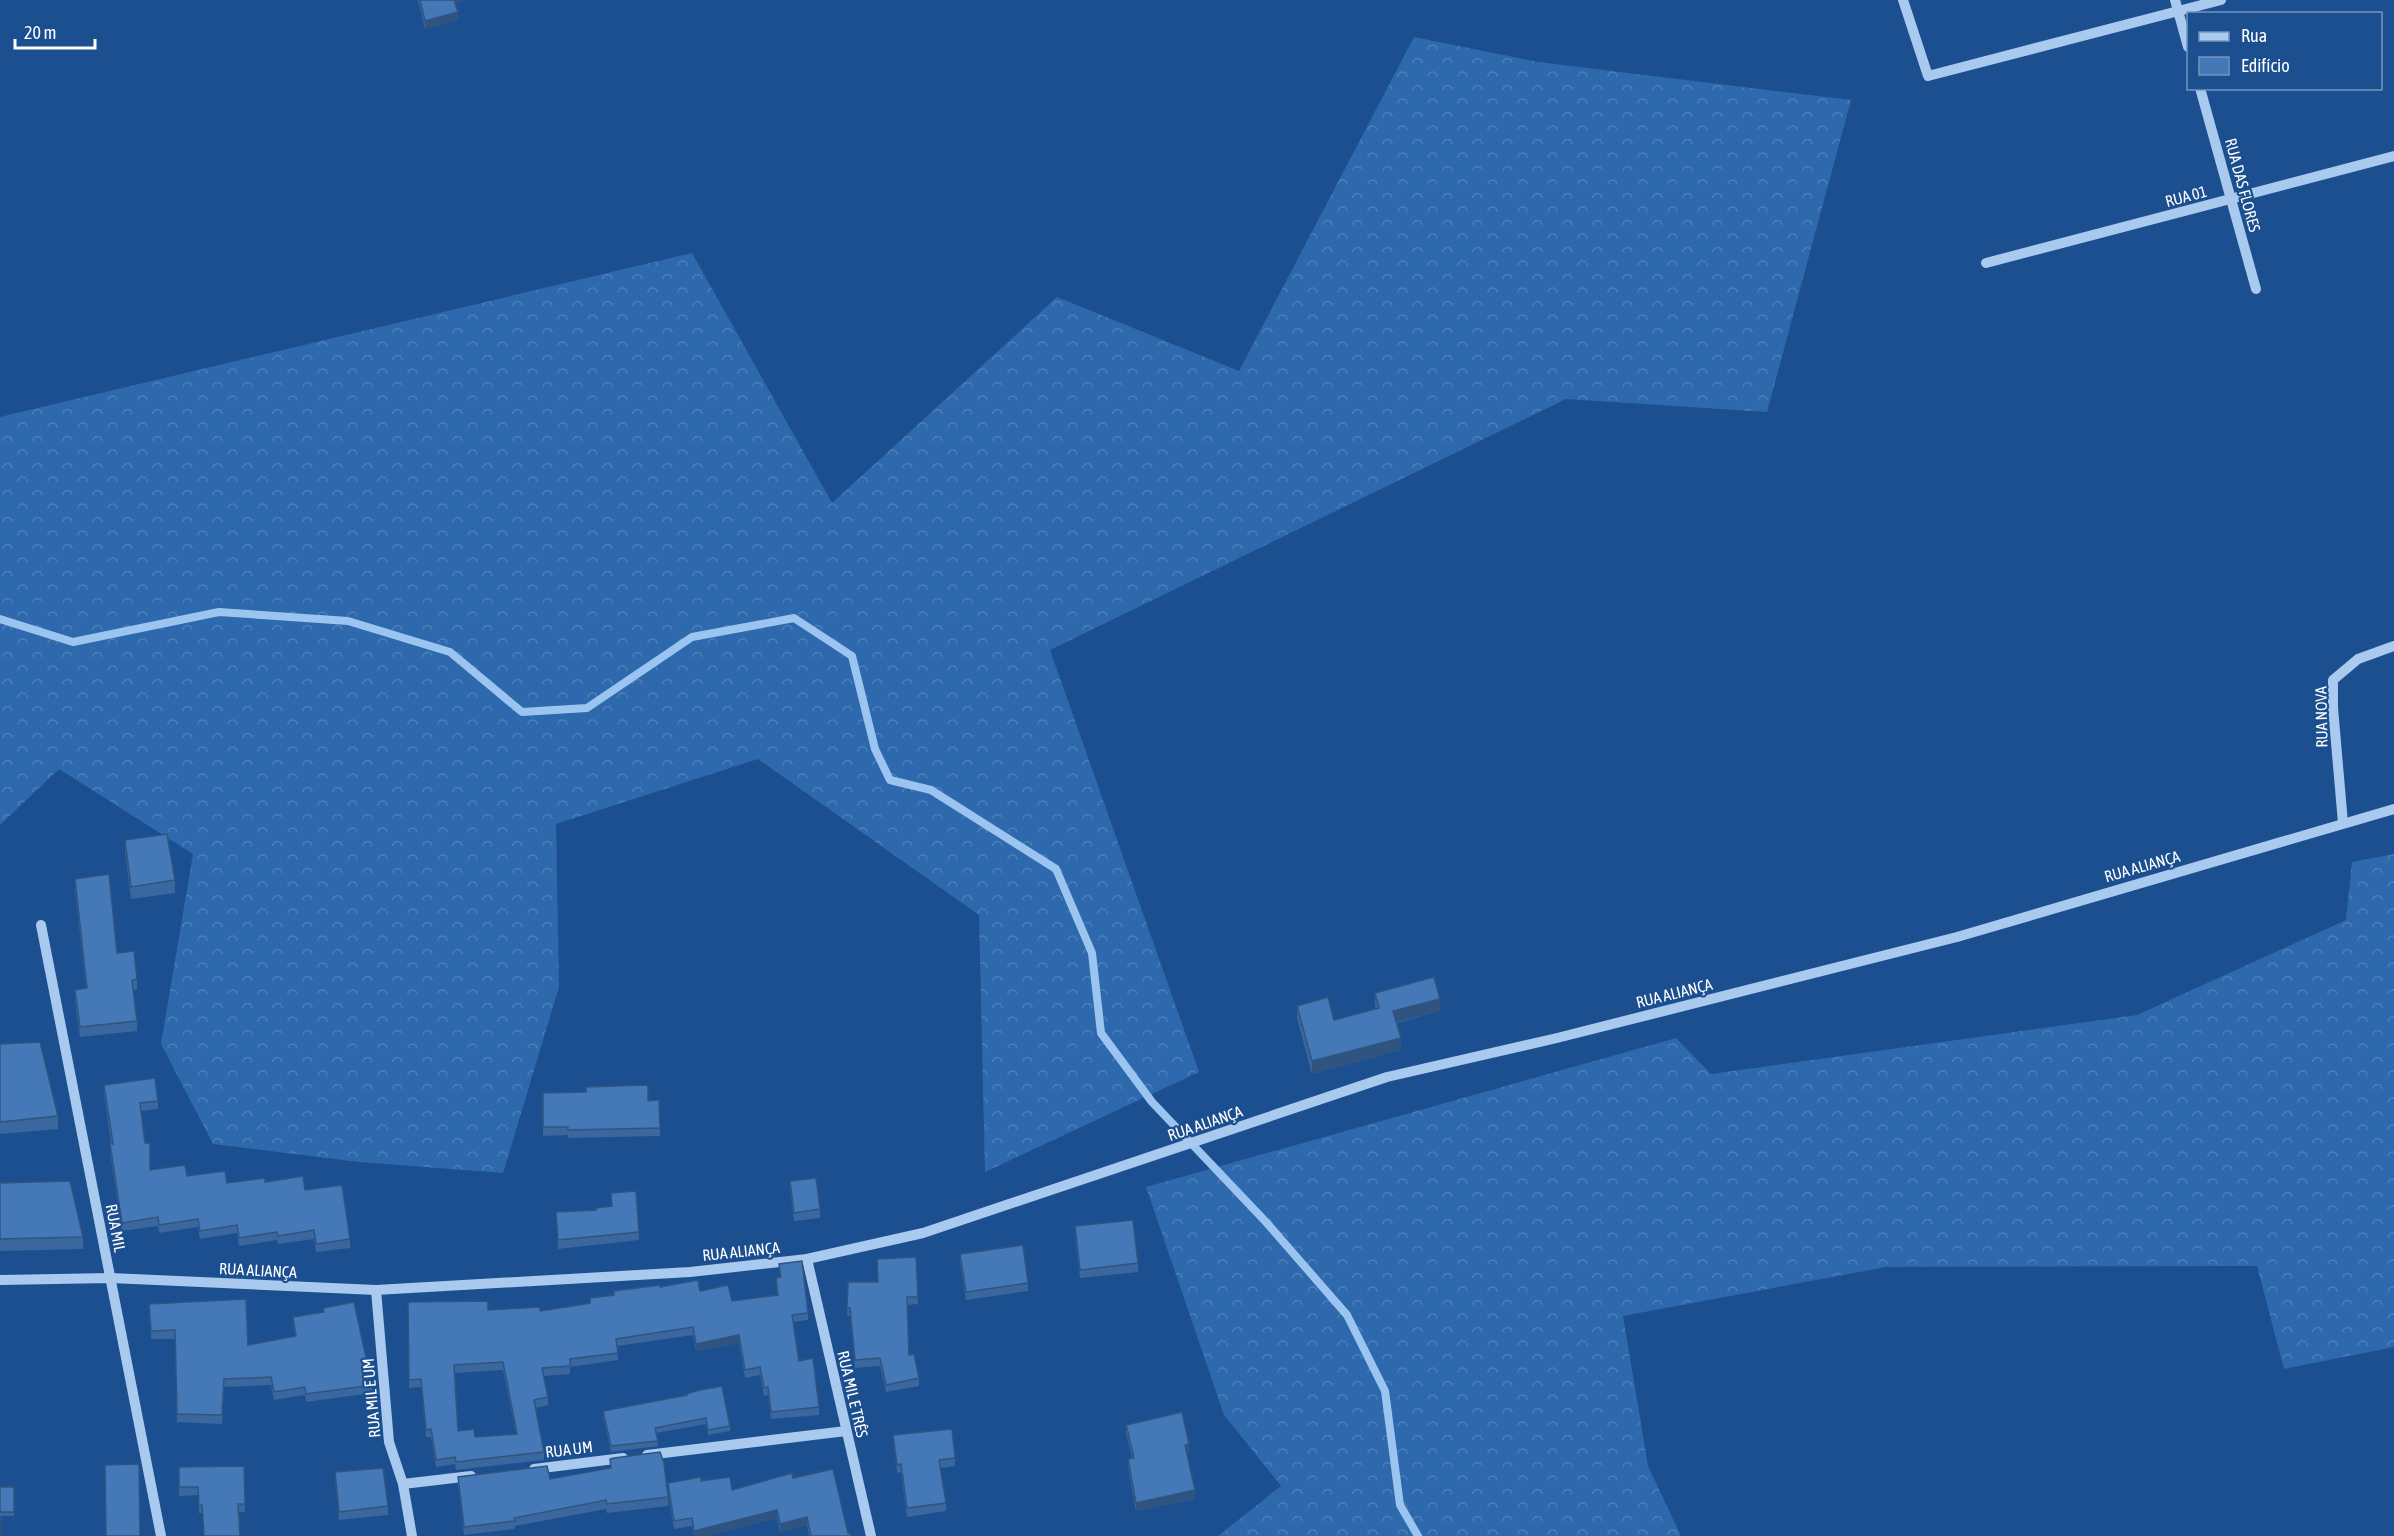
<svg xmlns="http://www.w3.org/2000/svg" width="2394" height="1536" viewBox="0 0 2394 1536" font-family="'Asap Condensed',sans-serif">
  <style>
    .forest { fill: url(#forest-crowns) }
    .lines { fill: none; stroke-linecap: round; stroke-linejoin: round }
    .stream { stroke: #9cc4f0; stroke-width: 8 }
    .minor { stroke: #a9c9ee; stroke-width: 10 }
    .wall { fill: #3a679d; fill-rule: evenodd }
    .shaded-wall { fill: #305480 }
    .building { fill: #4478b7; stroke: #305480; stroke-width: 1.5; fill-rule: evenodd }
    .labels { text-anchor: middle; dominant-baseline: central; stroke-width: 4.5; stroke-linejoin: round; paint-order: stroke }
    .street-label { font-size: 16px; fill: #fff; stroke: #1b4f8f }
  </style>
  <defs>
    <pattern id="forest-crowns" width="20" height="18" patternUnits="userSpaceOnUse" patternTransform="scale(1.5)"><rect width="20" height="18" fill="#2e69ad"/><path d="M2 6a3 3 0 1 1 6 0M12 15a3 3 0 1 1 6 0" fill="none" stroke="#4d80b9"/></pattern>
  </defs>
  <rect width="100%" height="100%" fill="#1b4f8f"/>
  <!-- forest -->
  <g class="forest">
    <path d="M 1414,37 L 1538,62 L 1851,100 L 1767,412 L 1566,399 L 1050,650 L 1199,1072 L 985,1172 L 979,915 L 758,759 L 556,824 L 559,987 L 503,1173 L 359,1162 L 213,1144 L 161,1044 L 193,854 L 59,769 L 0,825 L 0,417 L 692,253 L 832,503 L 1057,297 L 1239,371 Z"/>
    <path d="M 2394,854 L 2394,1347 L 2284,1369 L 2257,1266 L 1886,1267 L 1623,1316 L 1648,1466 L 1681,1536 L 1218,1536 L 1281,1486 L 1224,1415 L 1146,1187 L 1676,1038 L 1711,1074 L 2137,1015 L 2346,920 L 2352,862 Z"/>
  </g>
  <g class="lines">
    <!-- stream -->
    <path class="stream" d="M 0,619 L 73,642 L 219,612 L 348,621 L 450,652 L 522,712 L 587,708 L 692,637 L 794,618 L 852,656 L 875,749 L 890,780 L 931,790 L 1056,869 L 1092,953 L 1101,1033 L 1152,1102 L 1266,1222 L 1347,1315 L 1385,1391 L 1400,1505 L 1418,1536"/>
    <!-- minor -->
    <g class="minor">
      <path d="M 1903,0 L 1928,76 L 2221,0"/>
      <path d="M 2175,0 L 2188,47"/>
      <path d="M 2200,88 L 2256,289"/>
      <path d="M 1986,263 L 2394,156"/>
      <path d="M 2343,823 L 2333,708 L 2333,680 L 2358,659 L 2394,646"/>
      <path d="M 41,925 L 161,1536"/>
      <path d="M 807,1259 L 871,1536"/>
      <path d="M 0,1280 L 111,1278 L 376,1290 L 690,1272 L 807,1259 L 923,1233 L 1387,1077 L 1557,1038 L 1957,937 L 2394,809"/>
      <path d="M 376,1290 L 389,1442 L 403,1484 L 412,1536"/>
      <path d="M 647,1455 L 846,1431"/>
      <path d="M 534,1469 L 623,1458"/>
      <path d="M 403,1484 L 471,1476"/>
    </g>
  </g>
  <!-- wall -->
  <g class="wall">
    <path d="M 418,0 L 464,0 L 455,3 L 458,20 L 425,29 Z"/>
    <path d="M 125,840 L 175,880 L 175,893 L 131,899 L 125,852 Z"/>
    <path d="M 75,879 L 117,953 L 137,979 L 137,990 L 133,990 L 137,1021 L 137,1031 L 80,1037 L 75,1000 L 75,990 L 86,988 L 75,890 Z"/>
    <path d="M 1375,993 L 1440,1011 L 1397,1023 L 1401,1050 L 1312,1074 L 1297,1018 L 1297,1006 L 1334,1020 L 1376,1009 L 1375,1005 Z"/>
    <path d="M 0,1044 L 58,1116 L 58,1129 L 0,1134 Z"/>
    <path d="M 104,1085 L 158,1101 L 158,1109 L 141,1111 L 150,1170 L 227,1183 L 265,1182 L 305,1190 L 350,1239 L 350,1248 L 316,1252 L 314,1239 L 278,1244 L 277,1240 L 239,1246 L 237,1233 L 200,1239 L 198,1227 L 159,1233 L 158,1226 L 122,1231 L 110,1152 L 110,1144 L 111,1144 L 104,1093 Z"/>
    <path d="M 543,1093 L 648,1101 L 659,1100 L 660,1136 L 568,1138 L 568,1135 L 543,1136 Z"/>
    <path d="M 790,1181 L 820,1209 L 820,1218 L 794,1221 L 790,1189 Z"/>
    <path d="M 0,1183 L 83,1237 L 83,1249 L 0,1251 Z"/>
    <path d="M 611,1193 L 639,1232 L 639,1240 L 558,1249 L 556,1212 L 596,1210 L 612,1207 Z"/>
    <path d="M 1075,1226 L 1138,1263 L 1138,1272 L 1080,1278 L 1075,1234 Z"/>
    <path d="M 960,1254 L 1028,1283 L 1028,1291 L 966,1300 L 960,1262 Z"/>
    <path d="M 779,1264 L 808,1313 L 808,1320 L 793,1322 L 799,1361 L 819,1407 L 819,1415 L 771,1419 L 768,1395 L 764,1396 L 760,1375 L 745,1378 L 739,1343 L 696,1351 L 693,1335 L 617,1346 L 618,1360 L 570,1367 L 570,1374 L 544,1376 L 548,1397 L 548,1405 L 536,1408 L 544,1452 L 544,1460 L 456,1470 L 455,1464 L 436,1467 L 431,1437 L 426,1437 L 421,1387 L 409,1388 L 408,1302 L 488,1310 L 540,1311 L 590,1303 L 590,1298 L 614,1295 L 660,1287 L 700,1291 L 732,1301 L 777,1295 L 776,1278 L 780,1277 ZM 503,1370 L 516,1434 L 475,1437 L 458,1431 L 455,1373 Z"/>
    <path d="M 848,1282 L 918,1297 L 918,1304 L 907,1305 L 909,1355 L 919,1378 L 919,1386 L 886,1392 L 880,1366 L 855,1368 L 850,1316 L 847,1316 Z"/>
    <path d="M 323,1308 L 372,1385 L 372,1393 L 306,1402 L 305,1395 L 274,1400 L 271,1385 L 224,1387 L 222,1424 L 177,1422 L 175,1339 L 151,1339 L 149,1312 L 248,1345 L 295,1336 L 293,1325 L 293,1317 L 323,1312 Z"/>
    <path d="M 687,1395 L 730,1426 L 730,1431 L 708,1435 L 706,1424 L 656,1433 L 658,1446 L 611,1452 L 603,1416 L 603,1411 Z"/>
    <path d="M 1126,1425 L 1189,1452 L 1186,1453 L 1195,1499 L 1136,1511 L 1128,1467 L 1128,1459 L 1132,1458 L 1126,1433 Z"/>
    <path d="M 893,1435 L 955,1458 L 955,1466 L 940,1468 L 946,1503 L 946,1511 L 907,1517 L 901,1472 L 897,1473 Z"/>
    <path d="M 610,1459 L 668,1497 L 668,1506 L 607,1513 L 606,1509 L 515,1526 L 515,1529 L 464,1535 L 458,1485 L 458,1477 L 550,1479 L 610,1469 Z"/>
    <path d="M 244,1466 L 245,1512 L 239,1512 L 240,1536 L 204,1536 L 202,1513 L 199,1513 L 198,1495 L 179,1496 L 179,1467 Z"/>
    <path d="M 335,1472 L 388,1506 L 388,1515 L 339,1520 L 335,1481 Z"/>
    <path d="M 793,1478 L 851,1536 L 809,1536 L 807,1525 L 780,1532 L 777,1518 L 707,1536 L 694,1536 L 692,1526 L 674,1529 L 668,1491 L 668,1483 L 701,1481 L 732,1490 Z"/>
    <rect x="0" y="1487" width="14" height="29"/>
  </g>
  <!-- shaded-wall -->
  <g class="shaded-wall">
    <path d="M 453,0 L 464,0 L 453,3 Z"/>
    <path d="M 458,12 L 458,20 L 425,29 L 425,21 Z"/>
    <path d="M 1440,999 L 1440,1011 L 1393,1023 L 1393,1011 Z"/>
    <path d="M 1401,1038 L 1401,1050 L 1312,1074 L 1312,1061 Z"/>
    <path d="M 739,1335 L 739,1343 L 696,1351 L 696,1344 Z"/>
    <path d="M 1189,1444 L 1189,1452 L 1185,1453 L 1185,1445 Z"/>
    <path d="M 1195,1490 L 1195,1499 L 1136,1511 L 1136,1503 Z"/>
    <path d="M 777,1510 L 777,1518 L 707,1536 L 694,1536 L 694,1531 Z"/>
    <path d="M 807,1517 L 807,1525 L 780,1532 L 780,1524 Z"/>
  </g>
  <!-- building -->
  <g class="building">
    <path d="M 420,0 L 454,0 L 458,12 L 425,21 Z"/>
    <path d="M 167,834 L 175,880 L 131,887 L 125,840 Z"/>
    <path d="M 109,874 L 117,953 L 134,951 L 137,979 L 132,980 L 137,1021 L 80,1027 L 75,990 L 87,988 L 75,879 Z"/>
    <path d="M 1434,977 L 1440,999 L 1393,1011 L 1401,1038 L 1312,1061 L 1297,1006 L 1328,997 L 1334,1020 L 1379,1008 L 1375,993 Z"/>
    <path d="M 40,1042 L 58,1116 L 0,1122 L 0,1044 Z"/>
    <path d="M 155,1078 L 158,1101 L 140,1103 L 145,1143 L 150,1143 L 150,1170 L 185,1165 L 187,1176 L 225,1171 L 227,1183 L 265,1178 L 265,1182 L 303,1176 L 305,1190 L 342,1185 L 350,1239 L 316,1244 L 314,1230 L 278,1236 L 277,1232 L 239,1238 L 237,1225 L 200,1231 L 198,1219 L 159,1225 L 158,1217 L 122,1223 L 110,1144 L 113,1144 L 104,1085 Z"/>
    <path d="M 648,1085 L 648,1101 L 659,1100 L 660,1128 L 568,1130 L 568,1127 L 543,1127 L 543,1093 L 586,1092 L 586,1087 Z"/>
    <path d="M 816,1178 L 820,1209 L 794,1213 L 790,1181 Z"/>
    <path d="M 70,1181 L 83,1237 L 0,1239 L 0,1183 Z"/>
    <path d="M 636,1191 L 639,1232 L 558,1240 L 556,1212 L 596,1210 L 596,1208 L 612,1206 L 611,1193 Z"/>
    <path d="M 1133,1220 L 1138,1263 L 1080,1270 L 1075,1226 Z"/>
    <path d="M 1023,1245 L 1028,1283 L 966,1292 L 960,1254 Z"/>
    <path d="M 916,1257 L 918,1297 L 907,1297 L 909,1355 L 914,1354 L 919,1378 L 886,1385 L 880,1358 L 855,1360 L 850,1308 L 847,1308 L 848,1282 L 878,1282 L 877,1259 Z"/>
    <path d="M 802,1261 L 808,1313 L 792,1315 L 799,1361 L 813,1358 L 819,1407 L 771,1412 L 768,1387 L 764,1388 L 760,1367 L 745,1370 L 739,1335 L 696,1344 L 693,1327 L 616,1339 L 618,1353 L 570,1359 L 570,1366 L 542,1368 L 548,1397 L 534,1400 L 544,1452 L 456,1462 L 455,1457 L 436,1460 L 431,1429 L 426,1430 L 421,1379 L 409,1380 L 408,1302 L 488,1301 L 488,1310 L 540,1307 L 540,1311 L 590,1303 L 590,1298 L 614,1295 L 614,1291 L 660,1285 L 660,1287 L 698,1280 L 700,1291 L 728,1285 L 732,1301 L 778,1295 L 776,1278 L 781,1277 L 779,1264 ZM 503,1362 L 517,1434 L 475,1437 L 474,1429 L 458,1431 L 454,1365 Z"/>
    <path d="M 246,1299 L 248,1345 L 296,1336 L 293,1317 L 324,1312 L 323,1308 L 354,1302 L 372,1385 L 306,1394 L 305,1387 L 274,1392 L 271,1377 L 224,1379 L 222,1415 L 177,1414 L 175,1330 L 151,1331 L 149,1304 Z"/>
    <path d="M 722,1386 L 730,1426 L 708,1430 L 706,1418 L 655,1428 L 658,1441 L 611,1446 L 603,1411 L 687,1395 L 686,1394 L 700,1390 Z"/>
    <path d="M 1182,1412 L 1189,1444 L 1185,1445 L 1195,1490 L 1136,1503 L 1128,1459 L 1134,1458 L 1126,1425 Z"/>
    <path d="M 952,1429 L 955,1458 L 939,1460 L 946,1503 L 907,1508 L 901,1464 L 897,1465 L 893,1435 Z"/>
    <path d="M 660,1452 L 664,1463 L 668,1497 L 607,1504 L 606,1500 L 514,1518 L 515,1521 L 464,1527 L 458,1477 L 547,1466 L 550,1479 L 611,1468 L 610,1459 L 614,1458 Z"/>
    <path d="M 139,1464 L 140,1536 L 106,1536 L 105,1465 Z"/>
    <path d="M 244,1466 L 245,1504 L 238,1504 L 240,1536 L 204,1536 L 202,1505 L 199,1505 L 198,1487 L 179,1487 L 179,1467 Z"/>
    <path d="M 383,1468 L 388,1506 L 339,1512 L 335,1472 Z"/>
    <path d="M 833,1469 L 848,1533 L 850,1533 L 851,1536 L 811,1536 L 807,1517 L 780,1524 L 777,1510 L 694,1531 L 692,1518 L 674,1521 L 668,1483 L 701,1477 L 701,1481 L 730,1477 L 732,1490 L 792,1473 L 793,1478 Z"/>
    <rect x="0" y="1487" width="14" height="25"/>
    <rect x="0" y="1517" width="1" height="19"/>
  </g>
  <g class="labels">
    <!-- street labels -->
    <g class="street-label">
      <text transform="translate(2243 185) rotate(75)">RUA DAS FLORES</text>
      <text transform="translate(2186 196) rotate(-15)">RUA 01</text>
      <text transform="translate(2321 717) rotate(-91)">RUA NOVA</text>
      <text transform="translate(2142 866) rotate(-16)">RUA ALIANÇA</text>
      <text transform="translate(1674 993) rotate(-14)">RUA ALIANÇA</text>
      <text transform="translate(1205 1123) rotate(-19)">RUA ALIANÇA</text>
      <text transform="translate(116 1228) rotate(79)">RUA MIL</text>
      <text transform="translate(741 1251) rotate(-6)">RUA ALIANÇA</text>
      <text transform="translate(258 1270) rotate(3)">RUA ALIANÇA</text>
      <text transform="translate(853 1394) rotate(77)">RUA MIL E TRÊS</text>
      <text transform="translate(371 1398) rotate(-95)">RUA MIL E UM</text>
      <text transform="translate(569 1449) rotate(-7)">RUA UM</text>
    </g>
  </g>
  <!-- legend -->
  <rect x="2187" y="12" width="195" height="78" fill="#1b4f8f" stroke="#7695bc" stroke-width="1.5"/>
  <rect x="2199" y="32" width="30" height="9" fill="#a9c9ee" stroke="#7695bc" stroke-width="1.5"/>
  <text x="2241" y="42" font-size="18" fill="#ffffff">Rua</text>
  <rect x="2199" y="57" width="30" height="18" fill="#4478b7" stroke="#7695bc" stroke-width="1.5"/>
  <text x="2241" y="72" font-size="18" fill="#ffffff">Edifício</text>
  <!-- scale -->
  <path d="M15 39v9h80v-9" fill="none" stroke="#ffffff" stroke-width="3"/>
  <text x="24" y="39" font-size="18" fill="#ffffff" stroke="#1b4f8f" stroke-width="4.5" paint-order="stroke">20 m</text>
</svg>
